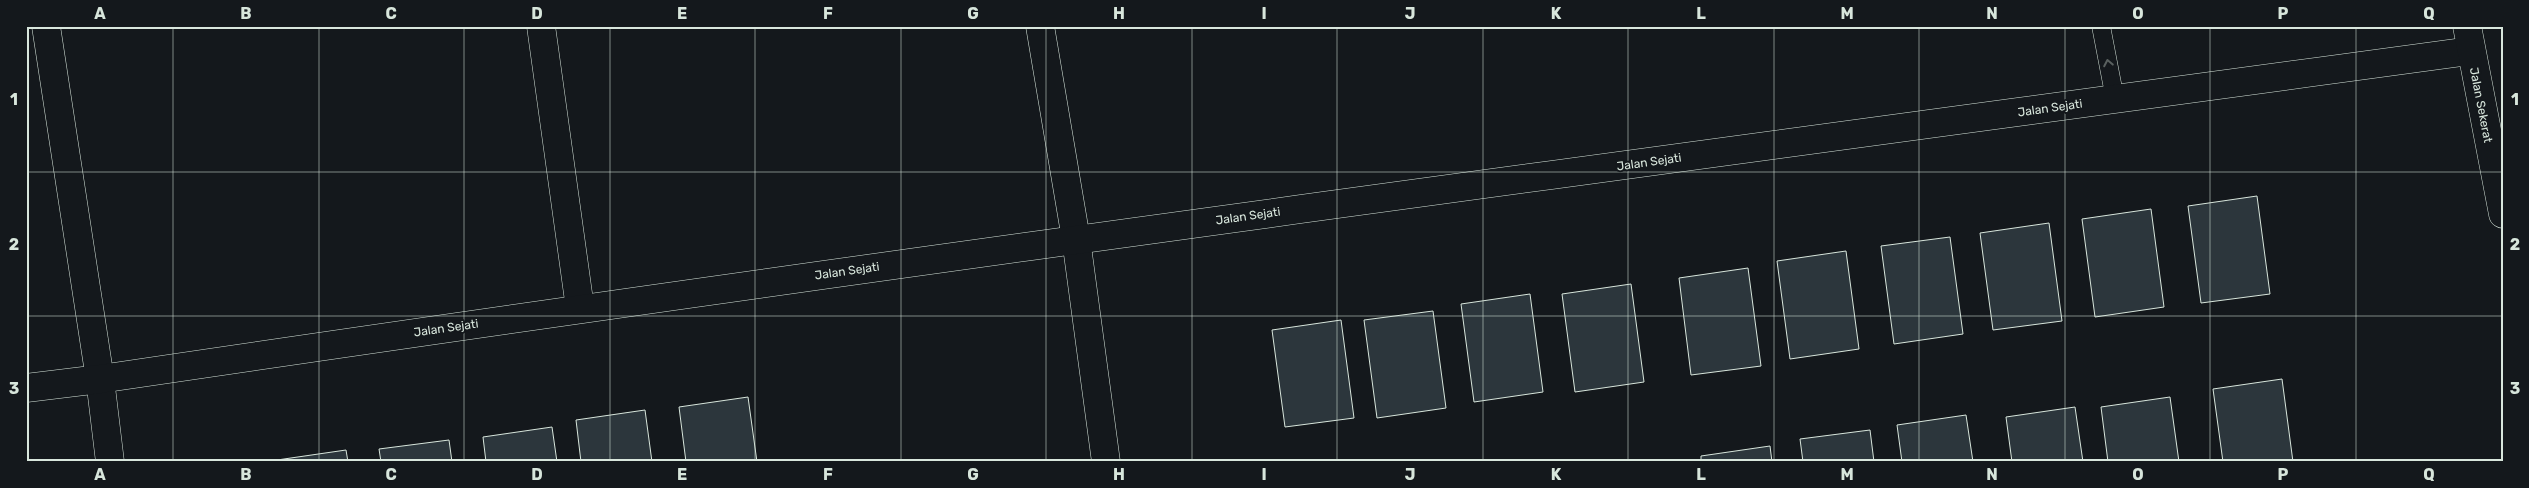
<svg xmlns="http://www.w3.org/2000/svg" width="2529" height="488" viewBox="0 0 2529 488" font-family="Rubik,sans-serif">
  <style>
    .building { fill: #2c363c; stroke: #d8e6dc }
    .lines { fill: none; stroke-linecap: round; stroke-linejoin: round }
    .lane-casing { stroke: #d8e6dc; stroke-width: 19 }
    .street-casing { stroke: #d8e6dc; stroke-width: 29 }
    .secondary-casing { stroke: #d8e6dc; stroke-width: 29 }
    .lane { stroke: #14181c; stroke-width: 18 }
    .street { stroke: #14181c; stroke-width: 28 }
    .secondary { stroke: #14181c; stroke-width: 28 }
    .oneway { stroke: #59605f }
    .grid { fill: none; stroke: #d8e6dc; stroke-width: 1; stroke-opacity: 0.55 }
    .labels { text-anchor: middle; dominant-baseline: central; stroke-width: 4; stroke-linejoin: round; paint-order: stroke }
    .street-label { font-size: 12px; fill: #d8e6dc; stroke: #14181c }
    .neatline { fill: none; stroke: #d8e6dc; stroke-width: 2 }
    .grid-label { font-size: 16px; text-anchor: middle; font-weight: bold; fill: #d8e6dc }
  </style>
  <rect width="100%" height="100%" fill="#14181c"/>
  <!-- building -->
  <g class="building">
    <path d="M 2257,196 L 2270,294 L 2201,303 L 2188,206 Z"/>
    <path d="M 2151,209 L 2164,307 L 2095,317 L 2082,219 Z"/>
    <path d="M 2049,223 L 2062,321 L 1993,330 L 1980,233 Z"/>
    <path d="M 1950,237 L 1963,334 L 1894,344 L 1881,246 Z"/>
    <path d="M 1846,251 L 1859,349 L 1790,359 L 1777,261 Z"/>
    <path d="M 1748,268 L 1761,366 L 1691,375 L 1679,278 Z"/>
    <path d="M 1631,284 L 1644,382 L 1575,392 L 1562,294 Z"/>
    <path d="M 1530,294 L 1543,392 L 1474,402 L 1461,304 Z"/>
    <path d="M 1433,311 L 1446,408 L 1377,418 L 1364,320 Z"/>
    <path d="M 1341,320 L 1354,418 L 1285,427 L 1272,330 Z"/>
    <path d="M 2282,379 L 2293,462 L 2223,462 L 2213,389 Z"/>
    <path d="M 748,397 L 757,462 L 686,462 L 679,407 Z"/>
    <path d="M 2170,397 L 2179,462 L 2108,462 L 2101,407 Z"/>
    <path d="M 2075,407 L 2083,462 L 2012,462 L 2006,417 Z"/>
    <path d="M 645,410 L 652,462 L 581,462 L 576,420 Z"/>
    <path d="M 1966,415 L 1973,462 L 1902,462 L 1897,425 Z"/>
    <path d="M 552,427 L 557,462 L 486,462 L 483,437 Z"/>
    <path d="M 1870,430 L 1874,462 L 1803,462 L 1800,439 Z"/>
    <path d="M 449,440 L 452,462 L 381,462 L 379,449 Z"/>
    <path d="M 1770,446 L 1772,462 L 1701,462 L 1701,456 Z"/>
    <path d="M 346,450 L 348,462 L 277,462 L 277,460 Z"/>
  </g>
  <g class="lines">
    <!-- lane casing -->
    <g class="lane-casing">
      <path id="lane" d="M 2101,26 L 2115,99"/>
    </g>
    <!-- street casing -->
    <g class="street-casing">
      <g id="street">
        <path d="M 46,26 L 100,379 L 110,462"/>
        <path d="M 541,26 L 580,308"/>
        <path d="M 1040,26 L 1076,239 L 1106,462"/>
        <path d="M 26,388 L 100,379 C 889,262 1680,158 2470,51"/>
      </g>
    </g>
    <!-- secondary casing -->
    <g class="secondary-casing">
      <path id="secondary" d="M 2467,26 L 2503,214"/>
    </g>
    <!-- lane -->
    <use href="#lane" class="lane"/>
    <!-- street -->
    <use href="#street" class="street"/>
    <!-- secondary -->
    <use href="#secondary" class="secondary"/>
  </g>
  <!-- one-way arrows -->
  <defs><path id="oneway-chevron" d="M-2-3.5L2.5 0L-2 3.5" fill="none" stroke-width="1.6" stroke-linecap="round" stroke-linejoin="round" transform="scale(1.25)"/></defs>
  <use class="oneway" href="#oneway-chevron" transform="translate(2108 63) rotate(-101)"/>
  <!-- grid -->
  <path class="grid" d="M 173,26 L 173,462M 319,26 L 319,462M 464,26 L 464,462M 610,26 L 610,462M 755,26 L 755,462M 901,26 L 901,462M 1046,26 L 1046,462M 1192,26 L 1192,462M 1337,26 L 1337,462M 1483,26 L 1483,462M 1628,26 L 1628,462M 1774,26 L 1774,462M 1919,26 L 1919,462M 2065,26 L 2065,462M 2210,26 L 2210,462M 2356,26 L 2356,462M 26,172 L 2503,172M 26,316 L 2503,316"/>
  <g class="labels">
    <!-- street labels -->
    <g class="street-label">
      <text transform="translate(2481 105) rotate(79)">Jalan Sekerat</text>
      <text transform="translate(2050 108) rotate(-8)">Jalan Sejati</text>
      <text transform="translate(1649 162) rotate(-8)">Jalan Sejati</text>
      <text transform="translate(1248 216) rotate(-8)">Jalan Sejati</text>
      <text transform="translate(847 271) rotate(-8)">Jalan Sejati</text>
      <text transform="translate(446 328) rotate(-8)">Jalan Sejati</text>
    </g>
  </g>
  <!-- border -->
  <rect width="2529" height="488" fill="none" stroke="#14181c" stroke-width="55"/>
  <rect x="28" y="28" width="2474" height="432" class="neatline"/>
  <g class="grid-label">
    <text x="100" y="19">A</text>
    <text x="246" y="19">B</text>
    <text x="391" y="19">C</text>
    <text x="537" y="19">D</text>
    <text x="682" y="19">E</text>
    <text x="828" y="19">F</text>
    <text x="973" y="19">G</text>
    <text x="1119" y="19">H</text>
    <text x="1264" y="19">I</text>
    <text x="1410" y="19">J</text>
    <text x="1556" y="19">K</text>
    <text x="1701" y="19">L</text>
    <text x="1847" y="19">M</text>
    <text x="1992" y="19">N</text>
    <text x="2138" y="19">O</text>
    <text x="2283" y="19">P</text>
    <text x="2429" y="19">Q</text>
    <text x="14" y="105">1</text>
    <text x="2515" y="105">1</text>
    <text x="14" y="250">2</text>
    <text x="2515" y="250">2</text>
    <text x="14" y="394">3</text>
    <text x="2515" y="394">3</text>
    <text x="100" y="480">A</text>
    <text x="246" y="480">B</text>
    <text x="391" y="480">C</text>
    <text x="537" y="480">D</text>
    <text x="682" y="480">E</text>
    <text x="828" y="480">F</text>
    <text x="973" y="480">G</text>
    <text x="1119" y="480">H</text>
    <text x="1264" y="480">I</text>
    <text x="1410" y="480">J</text>
    <text x="1556" y="480">K</text>
    <text x="1701" y="480">L</text>
    <text x="1847" y="480">M</text>
    <text x="1992" y="480">N</text>
    <text x="2138" y="480">O</text>
    <text x="2283" y="480">P</text>
    <text x="2429" y="480">Q</text>
  </g>
</svg>
